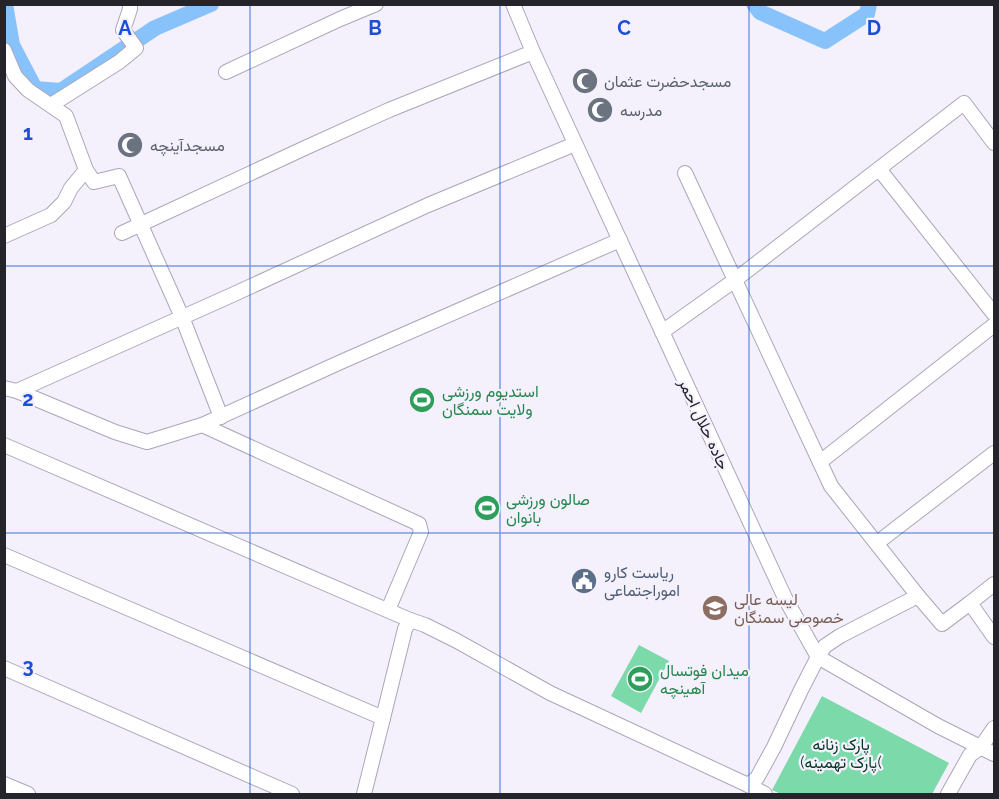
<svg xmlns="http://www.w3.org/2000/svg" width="999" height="799" viewBox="0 0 999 799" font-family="Raleway,Vazirmatn,sans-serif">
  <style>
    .green { fill: #7cd9aa }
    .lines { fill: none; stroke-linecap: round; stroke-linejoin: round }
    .river { stroke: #88c2fb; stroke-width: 16 }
    .minor-casing { stroke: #aba6b8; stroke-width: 16 }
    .minor { stroke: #fff; stroke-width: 14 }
    .grid { fill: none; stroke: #1d4ed8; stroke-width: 1.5; stroke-opacity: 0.55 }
    .labels { text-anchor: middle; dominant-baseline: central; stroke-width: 4.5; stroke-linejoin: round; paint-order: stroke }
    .worship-label { font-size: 16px; fill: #5b616d; stroke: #f4f1fd; text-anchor: start }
    .leisure-label { font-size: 16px; fill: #27864d; stroke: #f4f1fd; text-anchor: start }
    .street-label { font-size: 16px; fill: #26242b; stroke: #f4f1fd }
    .service-label { font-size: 16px; fill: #4e5e75; stroke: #f4f1fd; text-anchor: start }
    .education-label { font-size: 16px; fill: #785e54; stroke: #f4f1fd; text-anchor: start }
    .park-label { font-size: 16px; fill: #033521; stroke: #f4f1fd }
    .grid-label { font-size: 20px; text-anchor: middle; font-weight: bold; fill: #1d4ed8; stroke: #f4f1fd; stroke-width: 4.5; stroke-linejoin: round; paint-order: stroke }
  </style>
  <rect width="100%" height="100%" fill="#f4f1fd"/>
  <!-- green -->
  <g class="green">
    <path d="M 639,645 L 669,661 L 641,713 L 611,696 Z"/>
    <path d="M 822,696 L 949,763 L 932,794 L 781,794 L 772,790 Z"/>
  </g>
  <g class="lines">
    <!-- river -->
    <g class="river">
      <path d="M 5,4 L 12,45 L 35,89 L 61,91 L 155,28 L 211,4"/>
      <path d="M 754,4 L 760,12 L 825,41 L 867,14 L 869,4"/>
    </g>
    <!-- minor casing -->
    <g class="minor-casing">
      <g id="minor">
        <path d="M 513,4 L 533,52 L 785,598 L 818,657 L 938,726 L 994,754"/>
        <path d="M 4,50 L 15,76 L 28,90 L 66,116 L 86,170 L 94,182 L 119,176 L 182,317 L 221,417"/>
        <path d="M 226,72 L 340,19 L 376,4"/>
        <path d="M 51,105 L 119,62 L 136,48 L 123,30 L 130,9 L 130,4"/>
        <path d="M 879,169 L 994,314"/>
        <path d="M 685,173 L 831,486 L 918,596"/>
        <path d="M 122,233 L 307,147 L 389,110 L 533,52"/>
        <path d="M 4,236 L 51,215 L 64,202 L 71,188 L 86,170"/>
        <path d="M 662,332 L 735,280 L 964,103 L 994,143"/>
        <path d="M 4,388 L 17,391 L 115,432 L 147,442 L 202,425 L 343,361 L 620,240"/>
        <path d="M 17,391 L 232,295 L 428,205 L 575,144"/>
        <path d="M 202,425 L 419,524 L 421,532 L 388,610"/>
        <path d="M 4,445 L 410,620"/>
        <path d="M 820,462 L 994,325"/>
        <path d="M 877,543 L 994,453"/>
        <path d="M 4,555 L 383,718 L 405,629 L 410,620 L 425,625 L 457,641 L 550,693 L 748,785 L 757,778 L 774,747 L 801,690 L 820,653 L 825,646 L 840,636 L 918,596 L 942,624 L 970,603 L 994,637"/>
        <path d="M 970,603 L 994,584"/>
        <path d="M 4,668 L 292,794"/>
        <path d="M 4,784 L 28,794"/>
        <path d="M 748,785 L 765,794"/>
        <path d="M 364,794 L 383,718"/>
        <path d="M 948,794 L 970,755 L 981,747 L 994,728"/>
      </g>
    </g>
    <!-- minor -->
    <use href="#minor" class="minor"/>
  </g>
  <!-- grid -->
  <path class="grid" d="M 250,4 L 250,794M 500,4 L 500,794M 749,4 L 749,794M 4,266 L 994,266M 4,533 L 994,533"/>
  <!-- icons -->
  <defs>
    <g id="mosque-disc" transform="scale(1.35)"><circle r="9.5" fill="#6b7280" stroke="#f4f1fd"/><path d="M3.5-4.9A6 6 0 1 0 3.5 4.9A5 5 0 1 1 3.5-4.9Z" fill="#fff"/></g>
    <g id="stadium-disc" transform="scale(1.35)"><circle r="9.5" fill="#2e9e5b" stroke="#f4f1fd"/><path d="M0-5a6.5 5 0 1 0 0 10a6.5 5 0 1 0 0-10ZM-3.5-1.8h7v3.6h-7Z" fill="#fff"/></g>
    <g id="civic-disc" transform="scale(1.35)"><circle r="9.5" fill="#5c6f8a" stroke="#f4f1fd"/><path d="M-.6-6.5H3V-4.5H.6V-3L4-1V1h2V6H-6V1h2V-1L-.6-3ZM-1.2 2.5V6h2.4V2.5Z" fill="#fff"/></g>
    <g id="school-disc" transform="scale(1.35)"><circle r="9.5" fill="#8d6e63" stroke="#f4f1fd"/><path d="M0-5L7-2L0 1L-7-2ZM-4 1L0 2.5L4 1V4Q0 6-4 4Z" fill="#fff"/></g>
  </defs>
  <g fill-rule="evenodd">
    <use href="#mosque-disc" x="585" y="81"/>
    <use href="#mosque-disc" x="600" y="110"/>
    <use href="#mosque-disc" x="130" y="145"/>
    <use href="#stadium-disc" x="422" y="400"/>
    <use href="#stadium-disc" x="487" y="508"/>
    <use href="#civic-disc" x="584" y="581"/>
    <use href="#school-disc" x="715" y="608"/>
    <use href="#stadium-disc" x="640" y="679"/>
  </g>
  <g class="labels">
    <!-- worship labels -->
    <g class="worship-label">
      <text x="604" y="81">مسجدحضرت عثمان</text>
      <text x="620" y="110">مدرسه</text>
      <text x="150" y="145">مسجدآینچه</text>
    </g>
    <!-- leisure labels -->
    <g class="leisure-label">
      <text x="442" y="391">استدیوم ورزشی<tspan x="442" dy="18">ولایت سمنگان</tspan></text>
      <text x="506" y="499">صالون ورزشی<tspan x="506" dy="18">بانوان</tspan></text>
      <text x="660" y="670">میدان فوتسال<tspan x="660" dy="18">آهینچه</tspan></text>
    </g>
    <!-- street labels -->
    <g class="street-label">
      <text transform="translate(704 424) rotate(65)">جاده حلال احمر</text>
    </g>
    <!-- service labels -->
    <g class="service-label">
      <text x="604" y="572">ریاست کارو<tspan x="604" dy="18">اموراجتماعی</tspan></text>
    </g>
    <!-- education labels -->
    <g class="education-label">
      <text x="734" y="599">لیسه عالی<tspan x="734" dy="18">خصوصی سمنگان</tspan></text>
    </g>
    <!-- park labels -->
    <g class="park-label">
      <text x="841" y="744">پارک زنانه<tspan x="841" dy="18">(پارک تهمینه(</tspan></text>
    </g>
  </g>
  <g class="grid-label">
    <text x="125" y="35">A</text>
    <text x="375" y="35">B</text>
    <text x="624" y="35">C</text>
    <text x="874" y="35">D</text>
    <text x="28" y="140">1</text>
    <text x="28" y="406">2</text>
    <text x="28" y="673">3</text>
  </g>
  <!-- border -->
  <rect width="999" height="799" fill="none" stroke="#26242b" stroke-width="12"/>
</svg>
